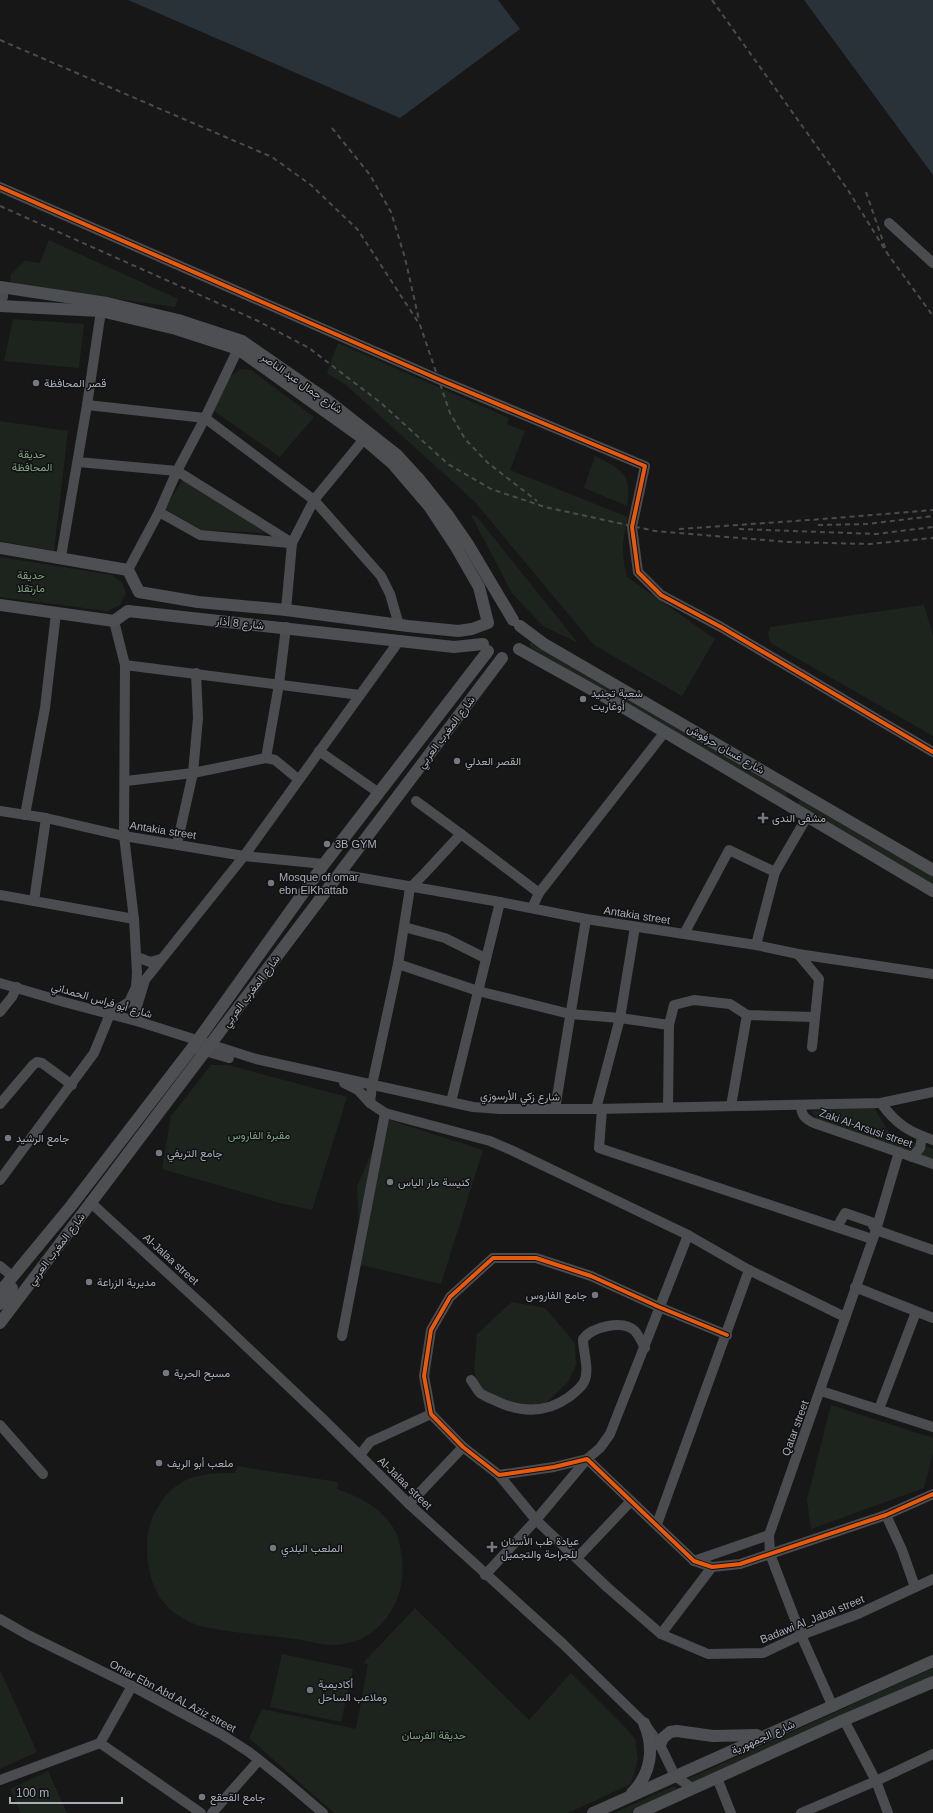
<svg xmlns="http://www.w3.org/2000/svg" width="933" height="1813" viewBox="0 0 933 1813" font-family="Arial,Vazirmatn,sans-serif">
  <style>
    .green { fill: #1d241e }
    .water { fill: #2a3239 }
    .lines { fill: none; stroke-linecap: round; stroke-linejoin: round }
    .minor { stroke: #4b4c50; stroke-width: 10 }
    .major { stroke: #4d4f52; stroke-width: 12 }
    .rail { stroke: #4b4c4f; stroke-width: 2; stroke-dasharray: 5 4; stroke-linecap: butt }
    .cycleway-casing { stroke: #111113; stroke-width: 6 }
    .cycleway { stroke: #e8590c; stroke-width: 4 }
    .poi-dot { fill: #757880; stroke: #111113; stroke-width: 1.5 }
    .labels { text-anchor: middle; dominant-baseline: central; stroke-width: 3; stroke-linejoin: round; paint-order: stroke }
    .poi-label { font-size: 11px; fill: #a8adb8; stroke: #111113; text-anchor: start }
    .street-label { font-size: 11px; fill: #a8adb8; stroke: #111113 }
    .park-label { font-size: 11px; fill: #7fa381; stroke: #111113 }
  </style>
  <rect width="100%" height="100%" fill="#171717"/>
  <!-- green -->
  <g class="green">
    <path d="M 49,240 L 178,299 L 175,307 L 10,284 L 11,274 L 25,261 L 40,263 Z"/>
    <path d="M 13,319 L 84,324 L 79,368 L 4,361 Z"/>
    <path d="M 338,343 L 509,418 L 507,424 L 525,431 L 510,470 L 628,517 C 622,543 621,551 627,577 L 715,639 L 682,696 L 594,645 L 475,502 L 346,385 L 327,373 Z"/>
    <path d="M 241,369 L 251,370 L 314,417 L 280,457 L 214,411 L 229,377 Z"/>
    <path d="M 0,421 L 68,431 L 54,551 L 0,541 Z"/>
    <path d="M 595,456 C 621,469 633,474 627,506 L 584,488 Z"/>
    <path d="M 183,479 L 266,533 L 202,530 L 165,509 Z"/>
    <path d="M 471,515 L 477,517 L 578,643 L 543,626 L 512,593 Z"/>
    <path d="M 0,557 L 112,575 L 122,583 L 126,593 L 120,605 L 107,611 L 0,597 Z"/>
    <path d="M 924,605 L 933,636 L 933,736 L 772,644 C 768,638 767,634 770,627 Z"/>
    <path d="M 532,641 L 788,792 L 786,796 L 783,796 L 531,648 L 529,645 Z"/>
    <path d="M 800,799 L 933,876 L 933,884 L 798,804 Z"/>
    <path d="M 211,1065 L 228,1065 L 347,1097 L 312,1210 L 280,1203 L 162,1169 L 171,1116 Z"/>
    <path d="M 855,1108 L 874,1108 L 890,1134 L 933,1149 L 933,1159 L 818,1120 L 812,1111 Z"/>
    <path d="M 386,1119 L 483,1150 L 441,1284 L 361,1265 L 357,1187 Z"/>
    <path d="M 512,1302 L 545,1308 L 575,1343 L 576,1365 L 568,1382 L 545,1404 L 514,1413 L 481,1401 L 474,1369 L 477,1334 Z"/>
    <path d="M 831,1405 L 933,1438 L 933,1453 L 924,1488 L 811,1529 L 807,1500 Z"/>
    <path d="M 237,1466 L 338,1482 L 337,1489 C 361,1497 383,1509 396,1532 C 398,1536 399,1542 400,1547 C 409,1582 395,1622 361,1639 C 354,1642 344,1644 337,1645 C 325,1646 308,1641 296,1639 C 264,1635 231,1633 200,1626 C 193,1624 182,1618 176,1614 C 153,1598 147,1570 147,1545 C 147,1517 166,1485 194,1477 C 208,1473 221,1473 235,1473 Z"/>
    <path d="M 415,1608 L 529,1720 L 571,1673 L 624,1726 L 635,1739 L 638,1759 L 631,1784 L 568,1813 L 334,1813 L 249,1738 L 262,1709 L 356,1729 L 368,1664 L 363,1663 Z"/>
    <path d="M 282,1654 L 353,1669 L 341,1722 L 270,1707 Z"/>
    <path d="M 933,1668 L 933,1677 L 694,1785 L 686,1780 Z"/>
    <path d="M 0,1670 L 37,1752 L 0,1769 Z"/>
    <path d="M 48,1771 L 67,1813 L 21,1813 L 10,1789 Z"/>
    <path d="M 674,1786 L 680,1791 L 631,1813 L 614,1813 Z"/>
  </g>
  <!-- water -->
  <g class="water">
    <path d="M 128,0 L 498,0 L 520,29 L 400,118 Z"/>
    <path d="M 804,0 L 933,0 L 933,175 Z"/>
  </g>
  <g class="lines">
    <!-- minor -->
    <g class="minor">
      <path d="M 0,187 L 438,379 L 645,466 L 632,527 L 638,572 L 661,595 L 721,627 L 933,752"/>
      <path d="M 889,223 L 933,263"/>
      <path d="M 0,306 L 3,297 L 3,288"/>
      <path d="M 87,405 L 205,418 L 314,500 L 381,576 L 390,594 L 399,625"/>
      <path d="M 78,462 L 177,471 L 292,543"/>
      <path d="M 159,512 L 200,535 L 289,543"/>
      <path d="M 61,557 L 87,405 L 101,311"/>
      <path d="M 128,570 L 159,512 L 177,471 L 205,418 L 238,349"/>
      <path d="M 286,610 L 292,543 L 314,500 L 364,439"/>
      <path d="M 125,665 L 360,695"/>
      <path d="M 319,751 L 379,793"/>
      <path d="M 266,758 L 279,684 L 286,627"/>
      <path d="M 126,781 L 193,773 L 266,758 L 275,760 L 298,779"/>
      <path d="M 0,811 L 46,818 L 124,836 L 244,856 L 324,864"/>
      <path d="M 25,815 L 45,708 L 56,613"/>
      <path d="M 461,834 L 539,893"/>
      <path d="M 177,844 L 193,773 L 198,718 L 196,673"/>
      <path d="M 339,874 L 500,902 L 586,919 L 756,945 L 798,954 L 933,974"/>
      <path d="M 0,895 L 134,919"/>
      <path d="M 34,901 L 46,818"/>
      <path d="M 532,908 L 539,893 L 664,733"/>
      <path d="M 404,927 L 445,938 L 485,958"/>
      <path d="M 684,934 L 729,850 L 775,872"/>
      <path d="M 756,945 L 775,872 L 807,817"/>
      <path d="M 798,954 L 819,979 L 812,1047"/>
      <path d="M 137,957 L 150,962 L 161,959"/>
      <path d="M 398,964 L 478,991 L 570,1014 L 620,1018 L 669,1025 L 674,1005 L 694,1000 L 730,1004 L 747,1015 L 813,1017"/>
      <path d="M 0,983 L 64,1002 L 140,1022 L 256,1059 L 473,1107 L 500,1109 L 596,1109 L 881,1103 L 933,1092"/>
      <path d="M 0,1012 L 12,997 L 17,987"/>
      <path d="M 140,1022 L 137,1015 L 137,1006 L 145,980 L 244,856 L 399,641"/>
      <path d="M 198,1049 L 229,1058"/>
      <path d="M 344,1083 L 358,1090 L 370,1103 L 385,1113 L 490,1141 L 511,1150 L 688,1235 L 749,1270 L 845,1317"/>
      <path d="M 451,1102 L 500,902"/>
      <path d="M 370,1103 L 372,1085 L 398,964 L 410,888 L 424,874 L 461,834 L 416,801"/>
      <path d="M 881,1103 C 896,1124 909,1132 933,1140"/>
      <path d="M 0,1104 L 33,1065 L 37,1062 L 42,1063 L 72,1085"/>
      <path d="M 801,1105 C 801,1115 805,1119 814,1123 L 933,1164"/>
      <path d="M 731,1106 L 747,1015"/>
      <path d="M 668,1107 L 669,1025"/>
      <path d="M 555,1109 L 586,919"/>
      <path d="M 596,1109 L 620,1018 L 635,927"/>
      <path d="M 602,1109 L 599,1148 L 872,1239"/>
      <path d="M 912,1157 L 920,1148 L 922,1136"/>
      <path d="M 0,1180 L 94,1053 L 110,1014 L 129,1002 L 136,987 L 137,973 L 134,919 L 124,836 L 125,665 L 114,621"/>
      <path d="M 90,1202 L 208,1310 L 325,1421 L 409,1504 L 562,1643 L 644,1723 L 660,1745 L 675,1776 L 692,1788"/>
      <path d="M 837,1227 L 845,1213 L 871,1222 L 876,1230 L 933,1250"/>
      <path d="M 0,1266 L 12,1276"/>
      <path d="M 855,1287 L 933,1318"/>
      <path d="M 727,1335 L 659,1307 L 591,1276 L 536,1258 L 493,1258 L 450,1297 L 431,1330 L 424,1376 L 431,1414 L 463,1447 L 499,1475 L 554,1467 L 587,1459 L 694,1561 L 712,1567 L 740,1564 L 886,1515 L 933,1494"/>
      <path d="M 342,1336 L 385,1113"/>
      <path d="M 471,1380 C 474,1384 477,1390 480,1393 C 484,1396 490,1398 494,1400 C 520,1413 545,1414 569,1397 C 574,1393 581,1388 584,1382 C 590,1370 583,1352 583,1339 C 592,1327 623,1319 635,1331 C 639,1336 642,1342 645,1348"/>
      <path d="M 821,1391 L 933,1427"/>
      <path d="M 879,1409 L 916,1312"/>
      <path d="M 0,1425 L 43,1474"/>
      <path d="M 360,1455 L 370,1442 L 431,1414"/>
      <path d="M 499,1475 L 536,1520 L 608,1588 L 661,1634 L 708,1654 L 763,1653 L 801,1635 L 858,1614 L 933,1579"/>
      <path d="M 409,1504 L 463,1447"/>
      <path d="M 886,1515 L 902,1550 L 915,1587"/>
      <path d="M 657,1524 L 749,1270"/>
      <path d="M 577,1558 L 631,1501"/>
      <path d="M 694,1561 L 769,1535"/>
      <path d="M 485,1575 L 536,1520 L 587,1459 L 600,1448 L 610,1434 L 688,1235"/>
      <path d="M 0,1619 L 28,1635 L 132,1686 L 221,1734 L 249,1752 L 283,1779 L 323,1813"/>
      <path d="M 661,1634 L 712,1567"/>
      <path d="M 833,1707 L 801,1635 L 770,1554 L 769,1535 L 876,1230 L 899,1152"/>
      <path d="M 844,1720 L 876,1781 L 888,1813"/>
      <path d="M 100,1743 L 201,1813"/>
      <path d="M 717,1778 L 731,1813"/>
      <path d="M 0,1780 L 100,1743 L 132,1686"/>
      <path d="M 212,1813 L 259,1760"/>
      <path d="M 801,1813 L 876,1781 L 933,1754"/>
    </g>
    <!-- major -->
    <g class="major">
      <path d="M 0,287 L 107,303 L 178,320 L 242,341 L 327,400 L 397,455 L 419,479 L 447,514 L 469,546 L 513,620"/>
      <path d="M 0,306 L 101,311 L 176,329 L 238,349 L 364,439 L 393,464 L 429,506 L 456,547 L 479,587 L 488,623 L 472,629 L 458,631 L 408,626 L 286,610 L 198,602 L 139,592 L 128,570 L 0,548"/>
      <path d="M 0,605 L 114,621 L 128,611 L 454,647 L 483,644"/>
      <path d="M 520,626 L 544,644 L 933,870"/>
      <path d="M 519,649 L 616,703 L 933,891"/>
      <path d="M 0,1292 L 71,1206 L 193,1047 L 324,864 L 488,651"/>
      <path d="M 0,1304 L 12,1288"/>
      <path d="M 0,1323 L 502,658"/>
      <path d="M 660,1745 L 663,1738 L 670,1732 L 677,1731 L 713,1736 L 757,1735"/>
      <path d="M 632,1793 C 651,1774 655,1748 644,1723"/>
      <path d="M 593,1813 L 933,1661"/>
      <path d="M 639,1813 L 844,1720 L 933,1682"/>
    </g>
    <!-- rail -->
    <g class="rail">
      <path d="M 712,0 L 848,190 L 887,253"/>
      <path d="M 0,40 L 272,157 L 311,185 L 358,230 L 420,325 L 450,413 L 465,439 L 488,463 L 537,501"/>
      <path d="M 332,128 L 370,175 L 391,212 L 405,258 L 419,320"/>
      <path d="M 866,192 L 887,253 L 933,316"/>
      <path d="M 0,206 L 256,320 L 309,348 L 381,403 L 448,464 L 491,489 L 545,507 L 655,531 L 788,542 L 869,544 L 933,538"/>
      <path d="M 818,525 L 867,524 L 933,516"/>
      <path d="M 679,529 L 823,519 L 933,510"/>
      <path d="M 739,529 L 876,534 L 933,527"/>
    </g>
    <!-- cycleway casing -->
    <g class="cycleway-casing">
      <g id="cycleway">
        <path d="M 0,187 L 438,379 L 645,466 L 632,527 L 638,572 L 661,595 L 721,627 L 933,752"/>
        <path d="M 727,1335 L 659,1307 L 591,1276 L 536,1258 L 493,1258 L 450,1297 L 431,1330 L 424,1376 L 431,1414 L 463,1447 L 499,1475 L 554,1467 L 587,1459 L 694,1561 L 712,1567 L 740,1564 L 886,1515 L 933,1494"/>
      </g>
    </g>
    <!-- cycleway -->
    <use href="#cycleway" class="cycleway"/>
  </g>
  <!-- markers -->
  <g class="poi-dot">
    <circle cx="36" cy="383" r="4"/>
    <circle cx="583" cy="699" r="4"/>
    <circle cx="457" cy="761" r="4"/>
    <path d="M761 812h4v4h4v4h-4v4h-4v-4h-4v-4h4z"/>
    <circle cx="327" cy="844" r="4"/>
    <circle cx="271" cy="883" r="4"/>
    <circle cx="8" cy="1138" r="4"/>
    <circle cx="159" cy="1153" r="4"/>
    <circle cx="390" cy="1182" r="4"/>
    <circle cx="89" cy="1282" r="4"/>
    <circle cx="595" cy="1295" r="4"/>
    <circle cx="166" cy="1373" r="4"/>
    <circle cx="159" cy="1463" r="4"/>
    <path d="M490 1541h4v4h4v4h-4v4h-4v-4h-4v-4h4z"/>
    <circle cx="273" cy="1548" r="4"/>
    <circle cx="310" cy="1690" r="4"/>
    <circle cx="202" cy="1797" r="4"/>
  </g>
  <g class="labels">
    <!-- poi labels -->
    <g class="poi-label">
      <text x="44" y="383">قصر المحافظة</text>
      <text x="591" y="693">شعبة تجنيد<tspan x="591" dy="13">أوغاريت</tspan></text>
      <text x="465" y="761">القصر العدلي</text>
      <text x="772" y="818">مشفى الندى</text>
      <text x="335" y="844">3B GYM</text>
      <text x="279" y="877">Mosque of omar<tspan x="279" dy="13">ebn ElKhattab</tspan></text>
      <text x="16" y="1138">جامع الرشيد</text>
      <text x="167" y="1153">جامع التريفي</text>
      <text x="398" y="1182">كنيسة مار الياس</text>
      <text x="97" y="1282">مديرية الزراعة</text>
      <text x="587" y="1295" text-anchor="end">جامع الفاروس</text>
      <text x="174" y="1373">مسبح الحرية</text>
      <text x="167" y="1463">ملعب أبو الريف</text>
      <text x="501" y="1541">عيادة طب الأسنان<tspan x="501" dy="13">للجراحة والتجميل</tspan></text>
      <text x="281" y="1548">الملعب البلدي</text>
      <text x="318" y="1684">أكاديمية<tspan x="318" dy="13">وملاعب الساحل</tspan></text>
      <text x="210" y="1797">جامع القعقع</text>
    </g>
    <!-- street labels -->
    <g class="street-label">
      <text transform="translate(302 383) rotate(35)">شارع جمال عبد الناصر</text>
      <text transform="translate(240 623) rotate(6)">شارع 8 أذار</text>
      <text transform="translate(446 732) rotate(-53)">شارع المغرب العربي</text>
      <text transform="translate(726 749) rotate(30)">شارع غسان حرفوش</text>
      <text transform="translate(163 830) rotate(9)">Antakia street</text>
      <text transform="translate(637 915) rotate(9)">Antakia street</text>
      <text transform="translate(251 991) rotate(-53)">شارع المغرب العربي</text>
      <text transform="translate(102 1000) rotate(16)">شارع أبو فراس الحمداني</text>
      <text transform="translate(520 1096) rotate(1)">شارع زكي الأرسوزي</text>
      <text transform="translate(866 1128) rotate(19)">Zaki Al-Arsusi street</text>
      <text transform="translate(56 1249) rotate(-53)">شارع المغرب العربي</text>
      <text transform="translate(171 1259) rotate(42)">Al-Jalaa street</text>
      <text transform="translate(795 1428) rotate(-70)">Qatar street</text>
      <text transform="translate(405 1483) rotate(44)">Al-Jalaa street</text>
      <text transform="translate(812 1619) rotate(-22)">Badawi Al_Jabal street</text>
      <text transform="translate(173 1696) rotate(28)">Omar Ebn Abd AL Aziz street</text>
      <text transform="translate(763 1737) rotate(-24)">شارع الجمهورية</text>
    </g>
    <!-- park labels -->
    <g class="park-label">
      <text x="32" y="454">حديقة<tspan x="32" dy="13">المحافظة</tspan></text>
      <text x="31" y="575">حديقة<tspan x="31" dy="13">مارتقلا</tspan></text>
      <text x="259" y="1135">مقبرة الفاروس</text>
      <text x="434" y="1735">حديقة الفرسان</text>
    </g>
  </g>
  <!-- scale -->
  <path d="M10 1797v6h112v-6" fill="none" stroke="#a8adb8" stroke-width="2"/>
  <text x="16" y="1797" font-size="12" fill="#a8adb8" stroke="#111113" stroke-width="3" paint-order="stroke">100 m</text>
</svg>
